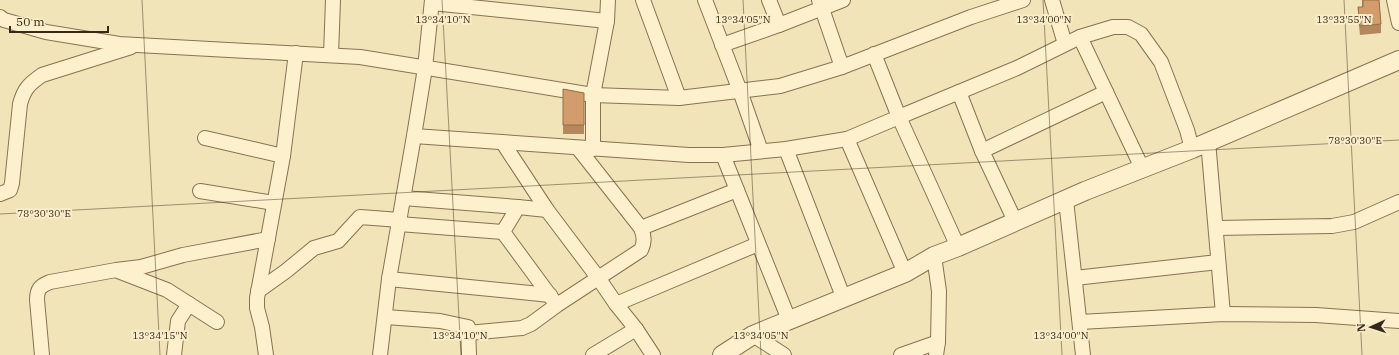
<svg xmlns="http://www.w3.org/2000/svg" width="1399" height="355" viewBox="0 0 1399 355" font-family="'IBM Plex Serif',serif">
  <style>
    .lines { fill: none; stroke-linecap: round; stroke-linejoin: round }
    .minor-casing { stroke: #887252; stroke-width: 16 }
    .tertiary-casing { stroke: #887252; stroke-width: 20 }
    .minor { stroke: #fcf1cc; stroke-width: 14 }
    .tertiary { stroke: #fcf1cc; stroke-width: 18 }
    .wall { fill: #b5875c }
    .building { fill: #d39d6b; stroke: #946e4b }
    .ticks { fill: none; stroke: #362919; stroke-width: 1; stroke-opacity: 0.45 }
    .ticks-label { font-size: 10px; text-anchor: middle; fill: #362919; stroke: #f8edc8; stroke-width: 4; stroke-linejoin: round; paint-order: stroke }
  </style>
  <rect width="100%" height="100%" fill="#f1e4b8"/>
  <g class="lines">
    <!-- minor casing -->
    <g class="minor-casing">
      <g id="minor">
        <path d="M 643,0 L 679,98"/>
        <path d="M 705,0 L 740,91 L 761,151"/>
        <path d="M 769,0 L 779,25 L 843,0"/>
        <path d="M 819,0 L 842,67"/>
        <path d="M 1052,0 L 1065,44"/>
        <path d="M 1394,0 L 1399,23"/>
        <path d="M 432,3 L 607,21"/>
        <path d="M 0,17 L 4,20 L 46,32 L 119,44 L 360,57 L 593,95 L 679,98 L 780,86 L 842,67 L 971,17 L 1023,0"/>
        <path d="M 1080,37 L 1142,168"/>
        <path d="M 722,45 L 779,25"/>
        <path d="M 331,55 L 333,0"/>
        <path d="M 959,92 L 982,151 L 1015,221"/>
        <path d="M 414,136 L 689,155 L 723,155 L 786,149 L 847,139 L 899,117 L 874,54"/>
        <path d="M 205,138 L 283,156"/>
        <path d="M 847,139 L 905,273"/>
        <path d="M 1208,141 L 1223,314"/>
        <path d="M 503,143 L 547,210 L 599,279 L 616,304 L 636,329 L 653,355"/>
        <path d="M 593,149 L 593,95 L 607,21 L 608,0"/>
        <path d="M 786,149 L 844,299"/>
        <path d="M 982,151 L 1106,92"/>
        <path d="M 723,155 L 789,320"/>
        <path d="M 200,191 L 274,203"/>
        <path d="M 0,194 L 10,190 L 12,183 L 20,104 C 24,89 29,84 42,75 L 131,47"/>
        <path d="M 403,198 L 518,207 L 547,210"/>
        <path d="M 1066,200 L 1083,355"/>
        <path d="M 518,207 L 503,232 L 553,300"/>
        <path d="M 399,224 L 503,232"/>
        <path d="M 641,228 L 737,190"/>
        <path d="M 1217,228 L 1332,226 L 1354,222 L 1399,202"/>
        <path d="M 958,247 L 899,117 L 1017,68 L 1080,37 L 1113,27 L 1128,27 L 1141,34 L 1161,62 L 1187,130 L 1192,149"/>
        <path d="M 934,256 L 939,291 L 938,342"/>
        <path d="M 118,271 L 167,290 L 217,322"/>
        <path d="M 1075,278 L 1218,262"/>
        <path d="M 389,279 L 550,295"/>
        <path d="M 258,291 L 286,271 L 314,248 L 338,241 L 360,217 L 400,220"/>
        <path d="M 616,304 L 758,244"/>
        <path d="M 386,317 L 440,321 L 468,327 L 469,355"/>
        <path d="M 1080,322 L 1223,314 L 1316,315 L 1399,321"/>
        <path d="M 468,333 L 522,328 L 531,324 L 557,305 L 641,250 C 645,242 644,236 641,228 L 578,148"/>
        <path d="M 753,335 L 784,355"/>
        <path d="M 42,355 L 37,300 C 37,289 40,286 50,282 L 116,270 L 141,267 L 183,255 L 268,239"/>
        <path d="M 174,355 L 178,321 L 189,304"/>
        <path d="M 266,355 L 262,327 L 257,308 L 257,298 L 283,156 L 296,53"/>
        <path d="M 380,355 L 389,279 L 414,136 L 425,68 L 432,0"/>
        <path d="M 593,355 L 636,329"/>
        <path d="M 901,355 L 938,342 L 936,355"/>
      </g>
    </g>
    <!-- tertiary casing -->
    <g class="tertiary-casing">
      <path id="tertiary" d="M 722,355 L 753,335 L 905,273 L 934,256 L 958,247 L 1085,191 L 1192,149 L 1399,60"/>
    </g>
    <!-- minor -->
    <use href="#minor" class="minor"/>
    <!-- tertiary -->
    <use href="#tertiary" class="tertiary"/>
  </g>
  <!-- wall -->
  <g class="wall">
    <path d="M 1362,0 L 1379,0 L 1381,24 L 1381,33 L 1360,35 L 1358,17 L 1358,7 L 1362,7 Z"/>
    <path d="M 563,89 L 584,93 L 584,134 L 563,134 Z"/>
  </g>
  <!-- building -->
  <g class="building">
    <path d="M 1363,0 L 1379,0 L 1381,24 L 1360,26 L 1358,7 L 1363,7 Z"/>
    <path d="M 563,89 L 584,93 L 584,125 L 563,125 Z"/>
  </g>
  <!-- ticks -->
  <path class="ticks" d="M 142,0 L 160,355M 442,0 L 461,355M 743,0 L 761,355M 1043,0 L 1062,355M 1344,0 L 1362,355M 0,214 L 1399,140"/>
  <g class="ticks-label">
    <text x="443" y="23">13°34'10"N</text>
    <text x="743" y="23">13°34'05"N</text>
    <text x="1044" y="23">13°34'00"N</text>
    <text x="1344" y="23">13°33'55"N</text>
    <text x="1355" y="144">78°30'30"E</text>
    <text x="44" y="217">78°30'30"E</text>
    <text x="160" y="339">13°34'15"N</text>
    <text x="460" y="339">13°34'10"N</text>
    <text x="761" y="339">13°34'05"N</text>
    <text x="1061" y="339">13°34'00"N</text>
  </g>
  <!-- north arrow -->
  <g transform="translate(1371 327) rotate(267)" stroke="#f8edc8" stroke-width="3" paint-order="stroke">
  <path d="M0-3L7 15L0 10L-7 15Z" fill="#362919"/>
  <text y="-6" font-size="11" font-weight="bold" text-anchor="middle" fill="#362919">N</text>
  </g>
  <!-- scale -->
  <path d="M10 26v6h98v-6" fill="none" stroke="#362919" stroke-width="2"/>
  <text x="16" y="26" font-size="12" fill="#362919" stroke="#f8edc8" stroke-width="3" paint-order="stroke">50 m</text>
</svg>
